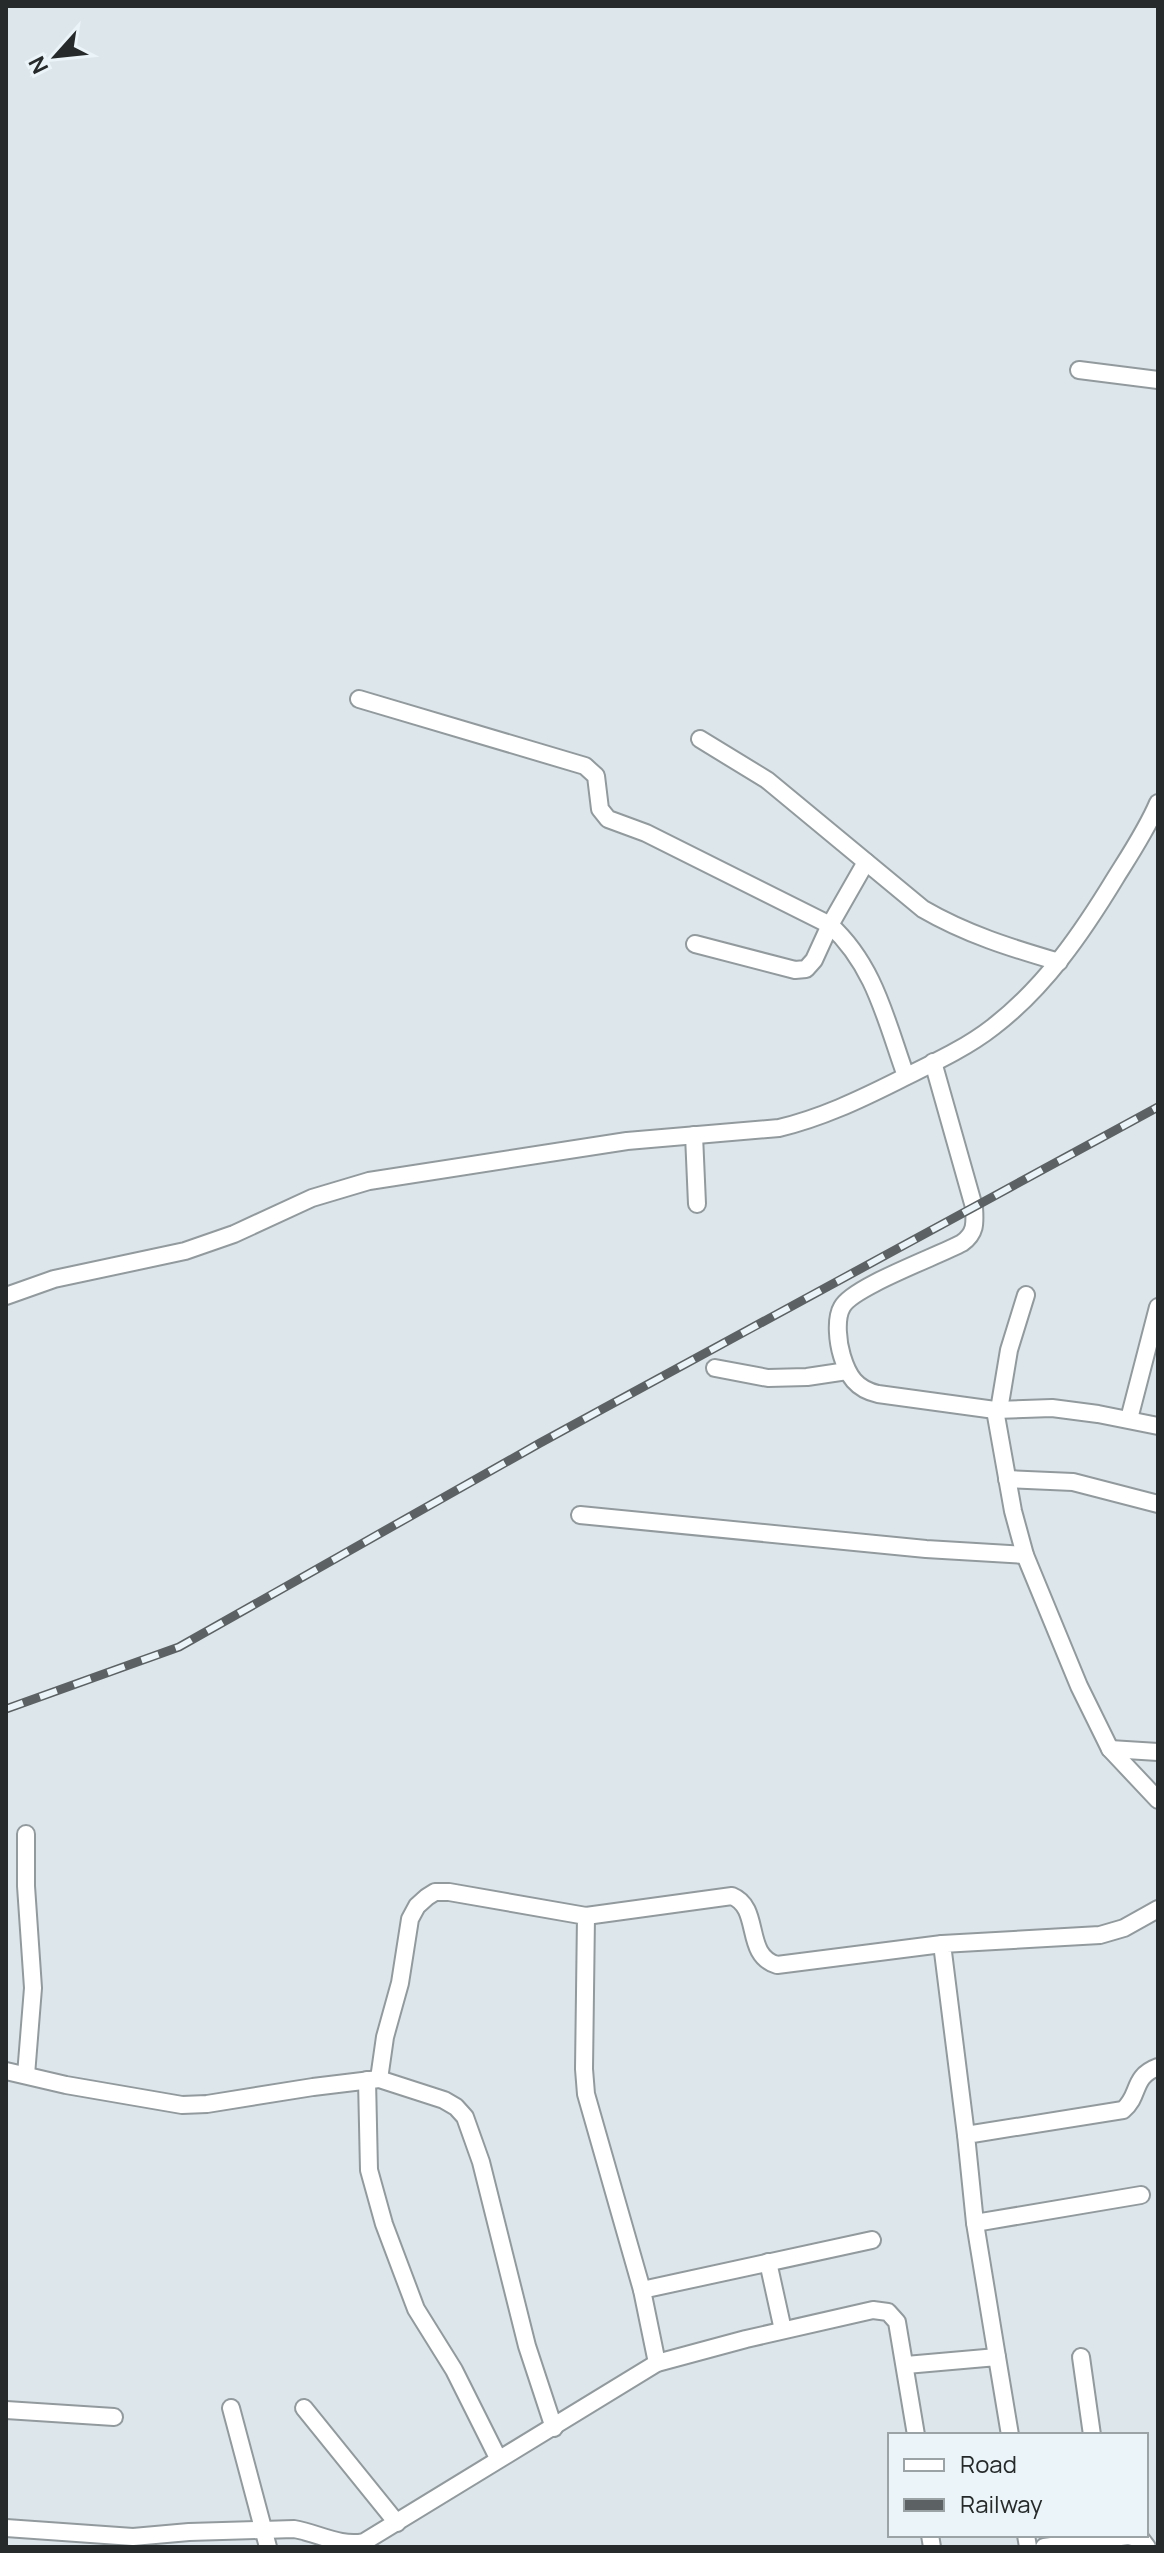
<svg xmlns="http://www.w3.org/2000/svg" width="1164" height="2553" viewBox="0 0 1164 2553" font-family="Manrope,sans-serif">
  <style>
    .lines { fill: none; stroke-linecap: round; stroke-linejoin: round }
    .minor-casing { stroke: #929a9e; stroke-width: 20 }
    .minor { stroke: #fff; stroke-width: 16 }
    .rail-casing { stroke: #5c6264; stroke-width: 9 }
    .rail { stroke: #ebf4f8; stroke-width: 6; stroke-dasharray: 18; stroke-linecap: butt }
  </style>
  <rect width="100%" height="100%" fill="#dde6eb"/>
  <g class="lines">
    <!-- minor casing -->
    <g class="minor-casing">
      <g id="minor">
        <path d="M 1079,370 L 1158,380"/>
        <path d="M 359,699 L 585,766 L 596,776 L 600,809 L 608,819 L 646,833 L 830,925 C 875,966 886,1021 906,1076"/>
        <path d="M 700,739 L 767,780 L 923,909 C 966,934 1011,948 1059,962"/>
        <path d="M 695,944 L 795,970 L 806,969 L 814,960 L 830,925 L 866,862"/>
        <path d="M 933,1062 L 974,1207 C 975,1223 976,1233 962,1243 C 938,1256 852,1287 842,1307 C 835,1319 838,1343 842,1356 C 848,1376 856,1389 878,1394 L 995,1410 L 1052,1408 L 1098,1414 L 1158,1426"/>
        <path d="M 694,1135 L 697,1204"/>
        <path d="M 6,1296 L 54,1279 L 185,1251 L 234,1234 L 312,1198 L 369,1181 L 627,1141 L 779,1128 C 821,1118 859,1100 897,1081 C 929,1065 965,1049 993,1027 C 1045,987 1082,933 1116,877 C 1131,853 1147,829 1158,803"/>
        <path d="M 715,1368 L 768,1378 L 807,1377 L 847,1371"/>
        <path d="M 995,1410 L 1013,1511 L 1025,1555 L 1079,1686 L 1110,1749 L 1158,1800"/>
        <path d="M 999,1410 L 1009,1350 L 1026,1295"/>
        <path d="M 1129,1419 L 1158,1307"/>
        <path d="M 1007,1479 L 1073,1482 L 1158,1504"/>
        <path d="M 580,1515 L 926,1549 L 1025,1555"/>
        <path d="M 1110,1749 L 1158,1752"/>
        <path d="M 586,1916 L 732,1896 C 762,1908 743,1955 777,1965 L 942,1944"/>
        <path d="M 6,2071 L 66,2085 L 182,2105 L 207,2104 L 313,2087 L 379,2079 L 444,2100 L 456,2107 L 465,2117 L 481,2162 L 527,2346 L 554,2428"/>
        <path d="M 26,2075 L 33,1988 L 26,1886 L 26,1834"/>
        <path d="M 379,2079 L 385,2037 L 400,1983 L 410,1919 L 417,1906 L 427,1897 L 435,1892 L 449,1892 L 586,1916 L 584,2069 L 586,2094 L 642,2290 L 657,2363"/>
        <path d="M 367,2080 L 369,2170 L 384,2224 L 416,2309 L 454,2370 L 498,2458"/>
        <path d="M 966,2135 L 942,1944 L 1100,1935 L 1124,1928 L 1158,1909"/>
        <path d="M 975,2223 L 1141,2195"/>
        <path d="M 768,2262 L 783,2330"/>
        <path d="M 642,2290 L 872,2240"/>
        <path d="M 997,2357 L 975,2223 L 966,2135 L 1123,2110 C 1141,2095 1131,2077 1158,2067"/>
        <path d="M 1081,2357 L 1092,2435"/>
        <path d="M 906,2365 L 997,2357 L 1010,2435"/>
        <path d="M 231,2408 L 268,2547"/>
        <path d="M 304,2408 L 397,2523"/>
        <path d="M 6,2410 L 114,2417"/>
        <path d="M 6,2528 L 133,2537 L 189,2532 L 294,2529 C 318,2533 340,2547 364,2542 L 657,2363 L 746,2339 L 873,2310 L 888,2312 L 897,2322 L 916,2435"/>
        <path d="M 930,2535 L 932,2547"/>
        <path d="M 1026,2535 L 1028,2547"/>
        <path d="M 1044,2547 L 1128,2536 L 1141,2539 L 1147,2547"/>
      </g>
    </g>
    <!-- minor -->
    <use href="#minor" class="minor"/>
    <!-- rail casing -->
    <g class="rail-casing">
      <path id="rail" d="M 6,1709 L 179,1647 L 540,1443 L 1158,1107"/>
    </g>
    <!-- rail -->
    <use href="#rail" class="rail"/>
  </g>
  <!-- border -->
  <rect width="1164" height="2553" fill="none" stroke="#262a2b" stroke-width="16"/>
  <!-- legend -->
  <rect x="888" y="2433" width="260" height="104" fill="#ebf4f8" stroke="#9ca3a6" stroke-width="2"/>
  <rect x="904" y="2459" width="40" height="12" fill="#ffffff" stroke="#9ca3a6" stroke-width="2"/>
  <text x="960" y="2473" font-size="24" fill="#262a2b">Road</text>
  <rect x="904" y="2499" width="40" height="12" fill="#5c6264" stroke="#9ca3a6" stroke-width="2"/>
  <text x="960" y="2513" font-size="24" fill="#262a2b">Railway</text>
  <!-- north arrow -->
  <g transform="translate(56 56) rotate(243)" stroke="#ebf4f8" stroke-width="6" paint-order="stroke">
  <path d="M0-6L14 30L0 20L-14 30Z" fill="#262a2b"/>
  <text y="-12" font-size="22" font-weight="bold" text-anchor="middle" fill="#262a2b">N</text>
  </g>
</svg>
